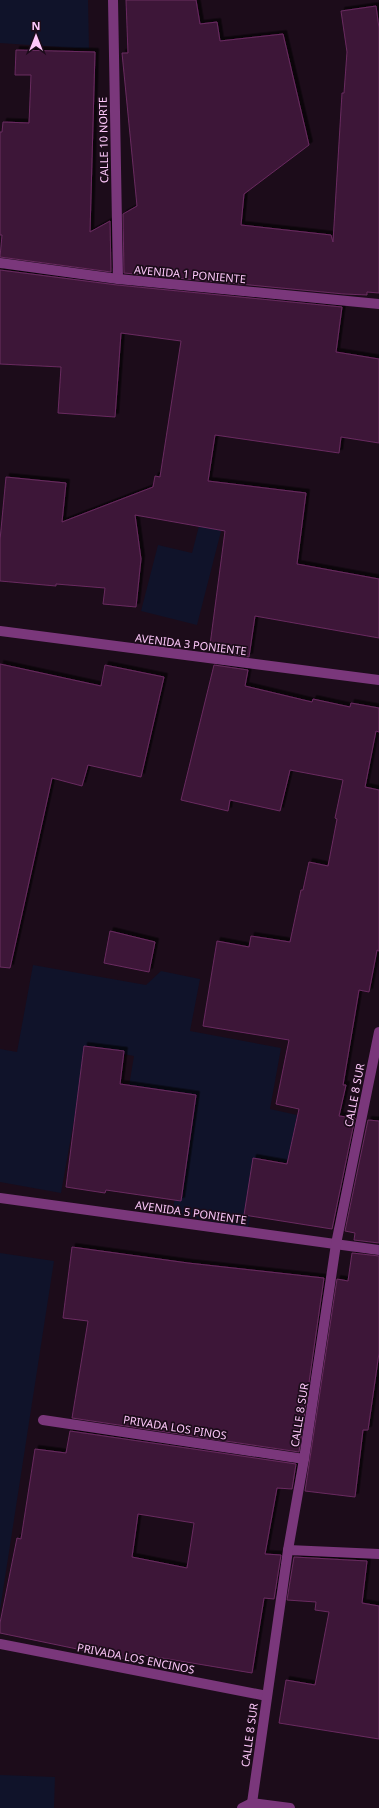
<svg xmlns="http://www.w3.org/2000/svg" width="379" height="1808" viewBox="0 0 379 1808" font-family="'Noto Sans',sans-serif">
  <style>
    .green { fill: #10132a }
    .building { fill: #3d1837; stroke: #692a60; fill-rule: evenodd; filter: url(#shadow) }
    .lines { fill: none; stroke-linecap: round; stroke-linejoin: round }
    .minor { stroke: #7a377b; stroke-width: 10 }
    .labels { text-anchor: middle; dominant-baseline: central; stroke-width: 3.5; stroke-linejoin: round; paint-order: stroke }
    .street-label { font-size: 11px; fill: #fec8fb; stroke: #1c0c1a }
  </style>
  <defs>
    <filter id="shadow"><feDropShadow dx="3.5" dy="-3.5" stdDeviation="0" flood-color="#0009"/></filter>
  </defs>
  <rect width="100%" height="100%" fill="#1c0c1a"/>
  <!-- green -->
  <g class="green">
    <path d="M 0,0 L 88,0 L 89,49 L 0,43 Z"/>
    <path d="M 207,495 L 229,500 L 197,625 L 141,611 L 158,545 L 192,553 Z"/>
    <path d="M 33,965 L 146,985 L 161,971 L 200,979 L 190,1031 L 281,1048 L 270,1109 L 297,1115 L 288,1163 L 261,1158 L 248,1228 L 172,1214 L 193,1098 L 129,1086 L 134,1056 L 87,1047 L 61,1193 L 0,1182 L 0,1049 L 17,1052 Z"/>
    <path d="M 0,1253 L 54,1261 L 0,1610 Z"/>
    <path d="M 0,1775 L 55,1777 L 54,1808 L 0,1808 Z"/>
  </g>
  <!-- building -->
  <g class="building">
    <path d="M 126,0 L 196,0 L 200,24 L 217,22 L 220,41 L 283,34 L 309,145 L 244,194 L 241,225 L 331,235 L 333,242 L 342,93 L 344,93 L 347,52 L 341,11 L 376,6 L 379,28 L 379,293 L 367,292 L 367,295 L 344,294 L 124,273 L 123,214 L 137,206 L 122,53 L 128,53 Z"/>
    <path d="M 16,50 L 95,52 L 90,232 L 110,221 L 111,272 L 0,257 L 2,235 L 0,235 L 0,132 L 2,132 L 3,122 L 29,123 L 31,75 L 15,75 Z"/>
    <path d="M 0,270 L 117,285 L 342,307 L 336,352 L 379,359 L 379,443 L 341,437 L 339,453 L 215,435 L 208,481 L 306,493 L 297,564 L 379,579 L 379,638 L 255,616 L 249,657 L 217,652 L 218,646 L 210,645 L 225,531 L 135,515 L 141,559 L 136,607 L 103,604 L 105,588 L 56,584 L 56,586 L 0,581 L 0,540 L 6,477 L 66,483 L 62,522 L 153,487 L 155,476 L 160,477 L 181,341 L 121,333 L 115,417 L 58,413 L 61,367 L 0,364 Z"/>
    <path d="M 0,664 L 101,686 L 105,665 L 164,677 L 141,777 L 88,765 L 82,786 L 52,778 L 10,968 L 0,967 Z"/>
    <path d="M 214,665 L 248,670 L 245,686 L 312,702 L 313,699 L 350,707 L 351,703 L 379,708 L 379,732 L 376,731 L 365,787 L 379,790 L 379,951 L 377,950 L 369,992 L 359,990 L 343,1085 L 346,1085 L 339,1116 L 355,1118 L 332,1229 L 244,1215 L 253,1158 L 287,1164 L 299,1109 L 276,1104 L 289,1040 L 203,1026 L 217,941 L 249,947 L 251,936 L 290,942 L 301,890 L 303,890 L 309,862 L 328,866 L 337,819 L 335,818 L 343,780 L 290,770 L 280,811 L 230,800 L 228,811 L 181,800 Z"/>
    <path d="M 110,931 L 155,942 L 149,972 L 104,963 Z"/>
    <path d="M 84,1046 L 124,1051 L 120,1084 L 196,1095 L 181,1201 L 106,1190 L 105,1193 L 66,1187 Z"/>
    <path d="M 368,1120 L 379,1121 L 379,1243 L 354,1240 L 355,1233 L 345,1231 Z"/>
    <path d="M 72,1247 L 188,1263 L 324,1278 L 299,1452 L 72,1418 L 88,1321 L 63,1318 Z"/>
    <path d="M 352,1253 L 379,1256 L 379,1353 L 368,1430 L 363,1430 L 355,1497 L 305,1491 L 337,1279 L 348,1281 Z"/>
    <path d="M 70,1431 L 296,1464 L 292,1489 L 277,1488 L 265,1554 L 281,1555 L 274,1599 L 264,1598 L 252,1673 L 132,1653 L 130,1660 L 0,1633 L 0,1623 L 17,1538 L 21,1539 L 35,1449 L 66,1453 ZM 138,1514 L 194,1523 L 187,1568 L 132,1557 Z"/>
    <path d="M 294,1557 L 367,1561 L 362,1603 L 379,1606 L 379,1739 L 279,1723 L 286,1680 L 315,1685 L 329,1612 L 315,1610 L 316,1602 L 287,1600 Z"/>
  </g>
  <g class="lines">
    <!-- minor -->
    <g class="minor">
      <path d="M 113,0 L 118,279"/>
      <path d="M 0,263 L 118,279 L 379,304"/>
      <path d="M 0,631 L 379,680"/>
      <path d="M 0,1198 L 379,1250"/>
      <path d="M 43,1420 L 304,1459"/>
      <path d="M 288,1550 L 379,1554"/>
      <path d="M 0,1644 L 267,1696"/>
      <path d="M 252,1803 L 288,1550 L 304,1459 L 336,1244 L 379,1032"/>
      <path d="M 242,1808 L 252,1803 L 290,1808"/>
    </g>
  </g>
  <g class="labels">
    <!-- street labels -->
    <g class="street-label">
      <text transform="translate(103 140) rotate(-91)">CALLE 10 NORTE</text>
      <text transform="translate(190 274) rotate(5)">AVENIDA 1 PONIENTE</text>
      <text transform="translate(191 644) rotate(7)">AVENIDA 3 PONIENTE</text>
      <text transform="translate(354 1095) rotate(-79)">CALLE 8 SUR</text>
      <text transform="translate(191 1212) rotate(8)">AVENIDA 5 PONIENTE</text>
      <text transform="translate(299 1415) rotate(-81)">CALLE 8 SUR</text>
      <text transform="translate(175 1427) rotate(9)">PRIVADA LOS PINOS</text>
      <text transform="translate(136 1658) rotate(11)">PRIVADA LOS ENCINOS</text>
      <text transform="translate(249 1735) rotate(-82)">CALLE 8 SUR</text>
    </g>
  </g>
  <!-- north arrow -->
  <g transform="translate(36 36)" stroke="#1c0c1a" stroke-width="3" paint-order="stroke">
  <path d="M0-3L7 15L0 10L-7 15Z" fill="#fec8fb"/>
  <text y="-6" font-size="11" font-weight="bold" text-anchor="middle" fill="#fec8fb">N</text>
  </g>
</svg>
